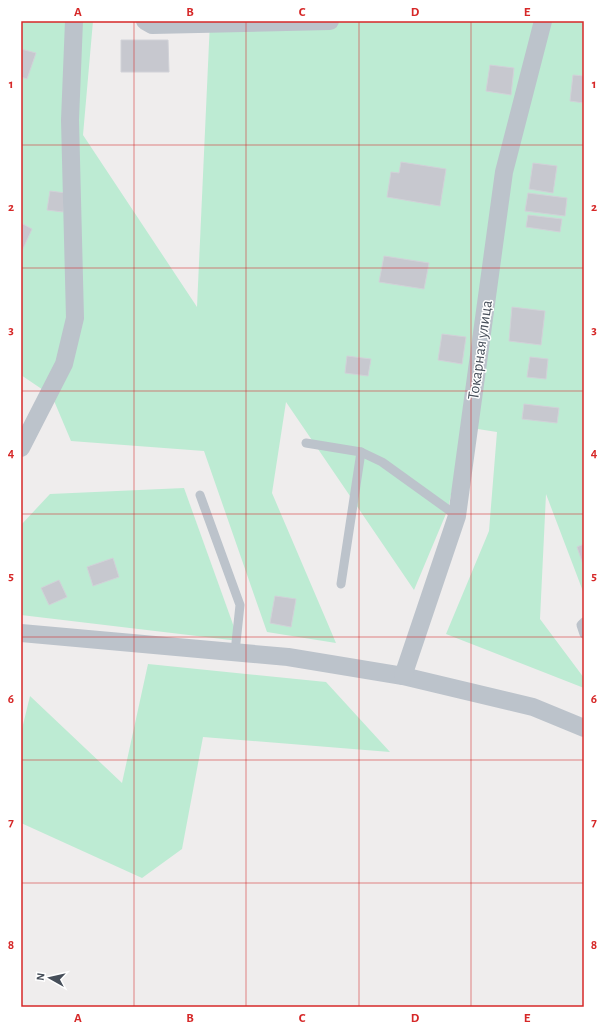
<svg xmlns="http://www.w3.org/2000/svg" width="605" height="1028" viewBox="0 0 605 1028" font-family="'Alegreya Sans',sans-serif">
  <style>
    .green { fill: #bdebd3 }
    .building { fill: #c7c8cf; stroke: #d1d2d8 }
    .lines { fill: none; stroke-linecap: round; stroke-linejoin: round }
    .lane { stroke: #bcc3cb; stroke-width: 9 }
    .street { stroke: #bcc3cb; stroke-width: 18 }
    .grid { fill: none; stroke: #d62828; stroke-width: 1; stroke-opacity: 0.55 }
    .labels { text-anchor: middle; dominant-baseline: central; stroke-width: 3; stroke-linejoin: round; paint-order: stroke }
    .street-label { font-size: 16px; fill: #464e59; stroke: #fff }
    .neatline { fill: none; stroke: #d62828; stroke-width: 1.5 }
    .grid-label { font-size: 13px; text-anchor: middle; font-weight: bold; fill: #d62828 }
  </style>
  <rect width="100%" height="100%" fill="#efeded"/>
  <!-- green -->
  <g class="green">
    <path d="M 21,21 L 93,21 L 83,135 L 197,307 L 210,21 L 584,21 L 584,594 L 546,494 L 540,619 L 584,678 L 584,688 L 446,634 L 489,531 L 497,432 L 465,427 L 448,509 L 414,590 L 286,402 L 272,493 L 336,643 L 267,632 L 204,451 L 71,441 L 52,396 L 21,375 Z"/>
    <path d="M 184,488 L 239,641 L 21,615 L 21,525 L 50,494 Z"/>
    <path d="M 148,664 L 326,682 L 390,752 L 203,737 L 182,849 L 142,878 L 21,823 L 21,733 L 30,696 L 122,783 Z"/>
  </g>
  <!-- building -->
  <g class="building">
    <path d="M 121,40 L 168,40 L 169,72 L 121,72 Z"/>
    <path d="M 21,49 L 36,53 L 27,79 L 21,77 Z"/>
    <path d="M 490,65 L 514,68 L 511,95 L 486,91 Z"/>
    <path d="M 573,75 L 584,76 L 584,103 L 570,101 Z"/>
    <path d="M 401,162 L 446,169 L 440,206 L 387,197 L 391,172 L 399,173 Z"/>
    <path d="M 533,163 L 557,166 L 553,193 L 529,189 Z"/>
    <path d="M 50,191 L 66,193 L 63,212 L 47,210 Z"/>
    <path d="M 528,193 L 567,198 L 565,216 L 525,211 Z"/>
    <path d="M 528,215 L 562,219 L 560,232 L 526,227 Z"/>
    <path d="M 21,223 L 32,229 L 21,253 Z"/>
    <path d="M 384,256 L 429,263 L 424,289 L 379,282 Z"/>
    <path d="M 512,307 L 545,311 L 541,345 L 509,341 Z"/>
    <path d="M 442,334 L 466,337 L 462,364 L 438,360 Z"/>
    <path d="M 347,356 L 371,359 L 368,376 L 345,373 Z"/>
    <path d="M 530,357 L 548,359 L 546,379 L 527,377 Z"/>
    <path d="M 524,404 L 559,408 L 557,423 L 522,419 Z"/>
    <path d="M 584,544 L 584,567 L 577,547 Z"/>
    <path d="M 113,558 L 119,577 L 93,586 L 87,567 Z"/>
    <path d="M 59,580 L 67,597 L 49,605 L 41,588 Z"/>
    <path d="M 275,596 L 296,599 L 291,627 L 270,623 Z"/>
  </g>
  <g class="lines">
    <!-- lane -->
    <g class="lane">
      <path d="M 306,443 L 361,452 L 382,462 L 457,516"/>
      <path d="M 200,495 L 240,605 L 235,652"/>
      <path d="M 341,584 L 361,452"/>
      <path d="M 584,622 L 581,625 L 584,634"/>
    </g>
    <!-- street -->
    <g class="street">
      <path d="M 145,21 L 152,25 L 330,21"/>
      <path d="M 21,448 L 64,364 L 75,318 L 70,120 L 74,21"/>
      <path d="M 21,633 L 288,657 L 403,676 L 533,707 L 584,728"/>
      <path d="M 403,676 L 457,516 L 504,172 L 543,21"/>
    </g>
  </g>
  <!-- grid -->
  <path class="grid" d="M 134,21 L 134,1007M 246,21 L 246,1007M 359,21 L 359,1007M 471,21 L 471,1007M 21,145 L 584,145M 21,268 L 584,268M 21,391 L 584,391M 21,514 L 584,514M 21,637 L 584,637M 21,760 L 584,760M 21,883 L 584,883"/>
  <g class="labels">
    <!-- street labels -->
    <g class="street-label">
      <text transform="translate(480 350) rotate(-82)">Токарная улица</text>
    </g>
  </g>
  <!-- border -->
  <rect width="605" height="1028" fill="none" stroke="#ffffff" stroke-width="44"/>
  <!-- north arrow -->
  <g transform="translate(50 978) rotate(278)" stroke="#ffffff" stroke-width="3" paint-order="stroke">
  <path d="M0-3L7 15L0 10L-7 15Z" fill="#464e59"/>
  <text y="-6" font-size="11" font-weight="bold" text-anchor="middle" fill="#464e59">N</text>
  </g>
  <rect x="22" y="22" width="561" height="984" class="neatline"/>
  <g class="grid-label">
    <text x="78" y="16">A</text>
    <text x="190" y="16">B</text>
    <text x="302" y="16">C</text>
    <text x="415" y="16">D</text>
    <text x="527" y="16">E</text>
    <text x="11" y="88">1</text>
    <text x="594" y="88">1</text>
    <text x="11" y="211">2</text>
    <text x="594" y="211">2</text>
    <text x="11" y="334">3</text>
    <text x="594" y="334">3</text>
    <text x="11" y="457">4</text>
    <text x="594" y="457">4</text>
    <text x="11" y="580">5</text>
    <text x="594" y="580">5</text>
    <text x="11" y="703">6</text>
    <text x="594" y="703">6</text>
    <text x="11" y="826">7</text>
    <text x="594" y="826">7</text>
    <text x="11" y="949">8</text>
    <text x="594" y="949">8</text>
    <text x="78" y="1022">A</text>
    <text x="190" y="1022">B</text>
    <text x="302" y="1022">C</text>
    <text x="415" y="1022">D</text>
    <text x="527" y="1022">E</text>
  </g>
</svg>
